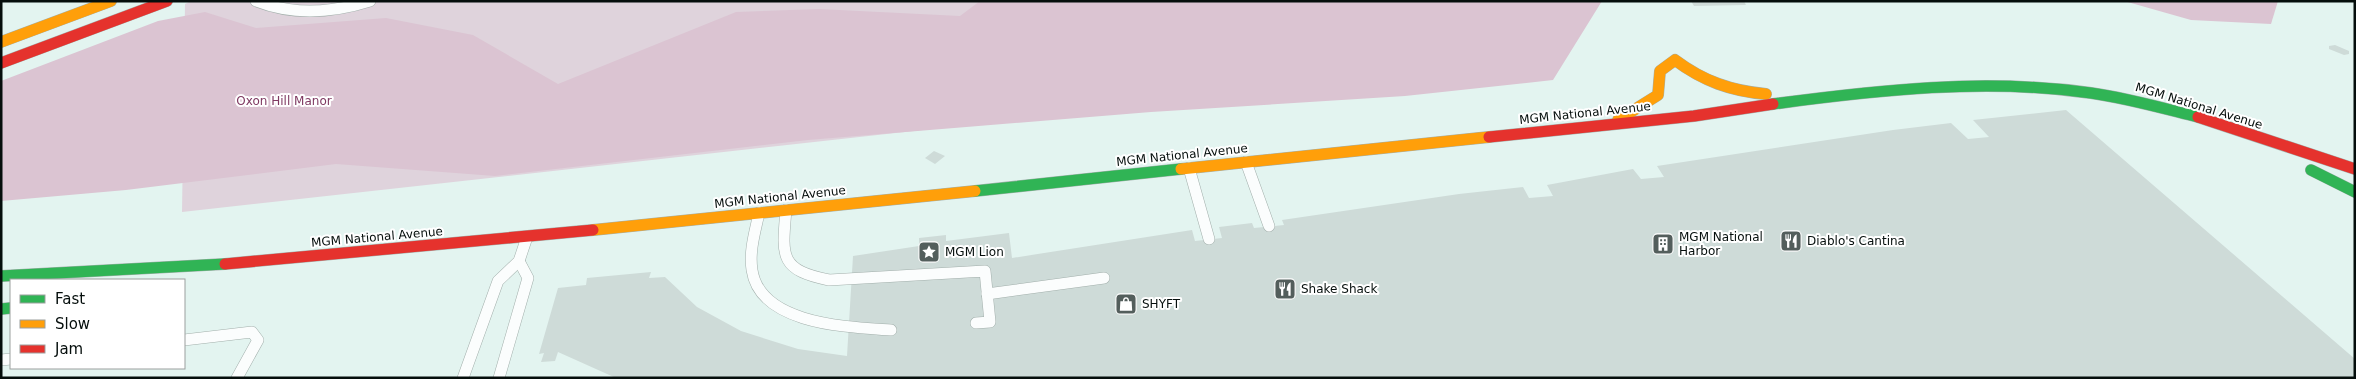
<svg xmlns="http://www.w3.org/2000/svg" width="2356" height="379" viewBox="0 0 2356 379" font-family="'DejaVu Sans',sans-serif">
  <style>
    .green { fill: #dfd3dc }
    .forest { fill: #dbc4d2 }
    .building { fill: #cedbd8 }
    .lines { fill: none; stroke-linecap: round; stroke-linejoin: round }
    .lane-casing { stroke: #a2afab; stroke-width: 12 }
    .fast-casing { stroke: #a2afab; stroke-width: 12 }
    .slow-casing { stroke: #a2afab; stroke-width: 12 }
    .jam-casing { stroke: #a2afab; stroke-width: 12 }
    .lane { stroke: #fbfdfd; stroke-width: 11 }
    .fast { stroke: #30b455; stroke-width: 11 }
    .slow { stroke: #ff9f0a; stroke-width: 11 }
    .jam { stroke: #e5322d; stroke-width: 11 }
    .labels { text-anchor: middle; dominant-baseline: central; stroke-width: 4; stroke-linejoin: round; paint-order: stroke }
    .park-label { font-size: 12px; fill: #7f3a62; stroke: #fff }
    .street-label { font-size: 12px; fill: #050e0c; stroke: #fff }
    .poi-label { font-size: 12px; fill: #050e0c; stroke: #fff; text-anchor: start }
  </style>
  <rect width="100%" height="100%" fill="#e3f4f0"/>
  <!-- green -->
  <path class="green" d="M 191,1 L 1358,1 L 1348,83 L 182,212 L 185,4 Z"/>
  <!-- forest -->
  <g class="forest">
    <path d="M 980,1 L 1602,1 L 1553,80 L 1405,96 L 1151,112 L 808,140 L 495,176 L 336,164 L 126,190 L 1,201 L 1,81 L 158,21 L 205,12 L 256,28 L 386,18 L 473,35 L 558,84 L 736,12 L 819,9 L 960,16 Z"/>
    <path d="M 2124,1 L 2278,1 L 2271,24 L 2191,20 Z"/>
  </g>
  <!-- building -->
  <g class="building">
    <path d="M 1691,1 L 1744,1 L 1746,5 L 1694,6 Z"/>
    <path d="M 2335,45 L 2349,51 L 2349,54 L 2344,55 L 2329,49 L 2329,46 Z"/>
    <path d="M 2066,110 L 2355,359 L 2355,378 L 616,378 L 558,352 L 555,361 L 541,362 L 544,353 L 539,354 L 558,288 L 586,285 L 587,278 L 651,272 L 649,278 L 665,277 L 697,307 L 741,331 L 798,349 L 847,356 L 853,256 L 919,246 L 919,238 L 946,235 L 946,241 L 1009,233 L 1012,258 L 1192,230 L 1195,241 L 1222,238 L 1219,227 L 1252,223 L 1254,228 L 1284,225 L 1282,220 L 1459,194 L 1523,187 L 1529,198 L 1553,196 L 1547,185 L 1633,169 L 1641,179 L 1664,177 L 1657,166 L 1893,130 L 1951,123 L 1968,139 L 1989,137 L 1973,120 Z"/>
    <path d="M 934,151 L 945,156 L 935,164 L 925,158 Z"/>
  </g>
  <g class="lines">
    <!-- lane casing -->
    <g class="lane-casing">
      <g id="lane">
        <path d="M 256,1 C 294,16 332,13 370,1"/>
        <path d="M 1246,162 L 1269,226"/>
        <path d="M 1189,168 L 1209,239"/>
        <path d="M 786,210 C 782,256 779,270 829,280 L 985,271 L 990,322 L 976,323"/>
        <path d="M 759,213 C 755,232 749,251 752,270 C 760,325 849,327 891,330"/>
        <path d="M 987,294 L 1104,278"/>
        <path d="M 184,340 L 252,332 L 258,340 L 237,378"/>
        <path d="M 1,360 L 11,359"/>
        <path d="M 463,378 L 498,281 L 519,261 L 527,237"/>
        <path d="M 499,378 L 528,278 L 519,261"/>
      </g>
    </g>
    <!-- fast casing -->
    <g class="fast-casing">
      <g id="fast">
        <path d="M 1773,104 C 1878,90 1985,78 2091,93 C 2127,98 2162,108 2198,117"/>
        <path d="M 2311,170 L 2355,192"/>
        <path d="M 975,191 L 1181,169"/>
        <path d="M 1,276 L 225,264"/>
        <path d="M 1,309 L 11,308"/>
      </g>
    </g>
    <!-- slow casing -->
    <g class="slow-casing">
      <g id="slow">
        <path d="M 1,42 L 111,1"/>
        <path d="M 1618,120 L 1658,95 L 1660,71 L 1675,60 C 1703,81 1731,91 1766,94"/>
        <path d="M 1181,169 L 1489,137"/>
        <path d="M 593,230 L 975,191"/>
      </g>
    </g>
    <!-- jam casing -->
    <g class="jam-casing">
      <g id="jam">
        <path d="M 1,63 L 167,1"/>
        <path d="M 2198,117 L 2355,169"/>
        <path d="M 1489,137 L 1694,116 L 1773,104"/>
        <path d="M 225,264 L 593,230"/>
      </g>
    </g>
    <!-- lane -->
    <use href="#lane" class="lane"/>
    <!-- fast -->
    <use href="#fast" class="fast"/>
    <!-- slow -->
    <use href="#slow" class="slow"/>
    <!-- jam -->
    <use href="#jam" class="jam"/>
  </g>
  <!-- icons -->
  <defs>
    <g id="restaurant-square" transform="scale(1.125)"><rect x="-9" y="-9" width="18" height="18" rx="4" fill="#535e5c" stroke="#fff"/><path d="M-5-6h1v4h1v-4h1v4h1v-4h1v5L-1.5 .5V6h-2V.5L-5-1ZM5-6V6H3V1.5H1.5Q1.5-4 5-6Z" fill="#fff"/></g>
    <g id="building-square" transform="scale(1.125)"><rect x="-9" y="-9" width="18" height="18" rx="4" fill="#535e5c" stroke="#fff"/><path d="M-4-6H4V6H1V3H-1V6H-4ZM-2.5-4.3h1.7v1.8h-1.7ZM.8-4.3h1.7v1.8H.8ZM-2.5-1h1.7V.8h-1.7ZM.8-1h1.7V.8H.8Z" fill="#fff"/></g>
    <g id="sight-square" transform="scale(1.125)"><rect x="-9" y="-9" width="18" height="18" rx="4" fill="#535e5c" stroke="#fff"/><path d="M0-6L1.8-2.2L6-1.7L2.9 1.2L3.7 5.4L0 3.3L-3.7 5.4L-2.9 1.2L-6-1.7L-1.8-2.2Z" fill="#fff"/></g>
    <g id="shop-square" transform="scale(1.125)"><rect x="-9" y="-9" width="18" height="18" rx="4" fill="#535e5c" stroke="#fff"/><path d="M-5-2.5h2.3a2.7 3.5 0 0 1 5.4 0H5L5.5 6h-11ZM-1.5-2.5h3a1.5 2.3 0 0 0-3 0Z" fill="#fff"/></g>
  </defs>
  <g fill-rule="evenodd">
    <use href="#restaurant-square" x="1791" y="241"/>
    <use href="#building-square" x="1663" y="244"/>
    <use href="#sight-square" x="929" y="252"/>
    <use href="#restaurant-square" x="1285" y="289"/>
    <use href="#shop-square" x="1126" y="304"/>
  </g>
  <g class="labels">
    <!-- park labels -->
    <g class="park-label">
      <text x="284" y="101">Oxon Hill Manor</text>
    </g>
    <!-- street labels -->
    <g class="street-label">
      <text transform="translate(2199 106) rotate(17)">MGM National Avenue</text>
      <text transform="translate(1585 113) rotate(-6)">MGM National Avenue</text>
      <text transform="translate(1182 155) rotate(-6)">MGM National Avenue</text>
      <text transform="translate(780 197) rotate(-6)">MGM National Avenue</text>
      <text transform="translate(377 237) rotate(-5)">MGM National Avenue</text>
    </g>
    <!-- poi labels -->
    <g class="poi-label">
      <text x="1679" y="237">MGM National<tspan x="1679" dy="14">Harbor</tspan></text>
      <text x="1807" y="241">Diablo's Cantina</text>
      <text x="945" y="252">MGM Lion</text>
      <text x="1301" y="289">Shake Shack</text>
      <text x="1142" y="304">SHYFT</text>
    </g>
  </g>
  <!-- border -->
  <rect width="2356" height="379" fill="none" stroke="#050e0c" stroke-width="5"/>
  <!-- legend -->
  <rect x="10" y="279" width="175" height="90" fill="#ffffff" stroke="#9b9f9e"/>
  <rect x="20" y="295" width="25" height="8" fill="#30b455" stroke="#9b9f9e"/>
  <text x="55" y="304" font-size="15" fill="#050e0c">Fast</text>
  <rect x="20" y="320" width="25" height="8" fill="#ff9f0a" stroke="#9b9f9e"/>
  <text x="55" y="329" font-size="15" fill="#050e0c">Slow</text>
  <rect x="20" y="345" width="25" height="8" fill="#e5322d" stroke="#9b9f9e"/>
  <text x="55" y="354" font-size="15" fill="#050e0c">Jam</text>
</svg>
